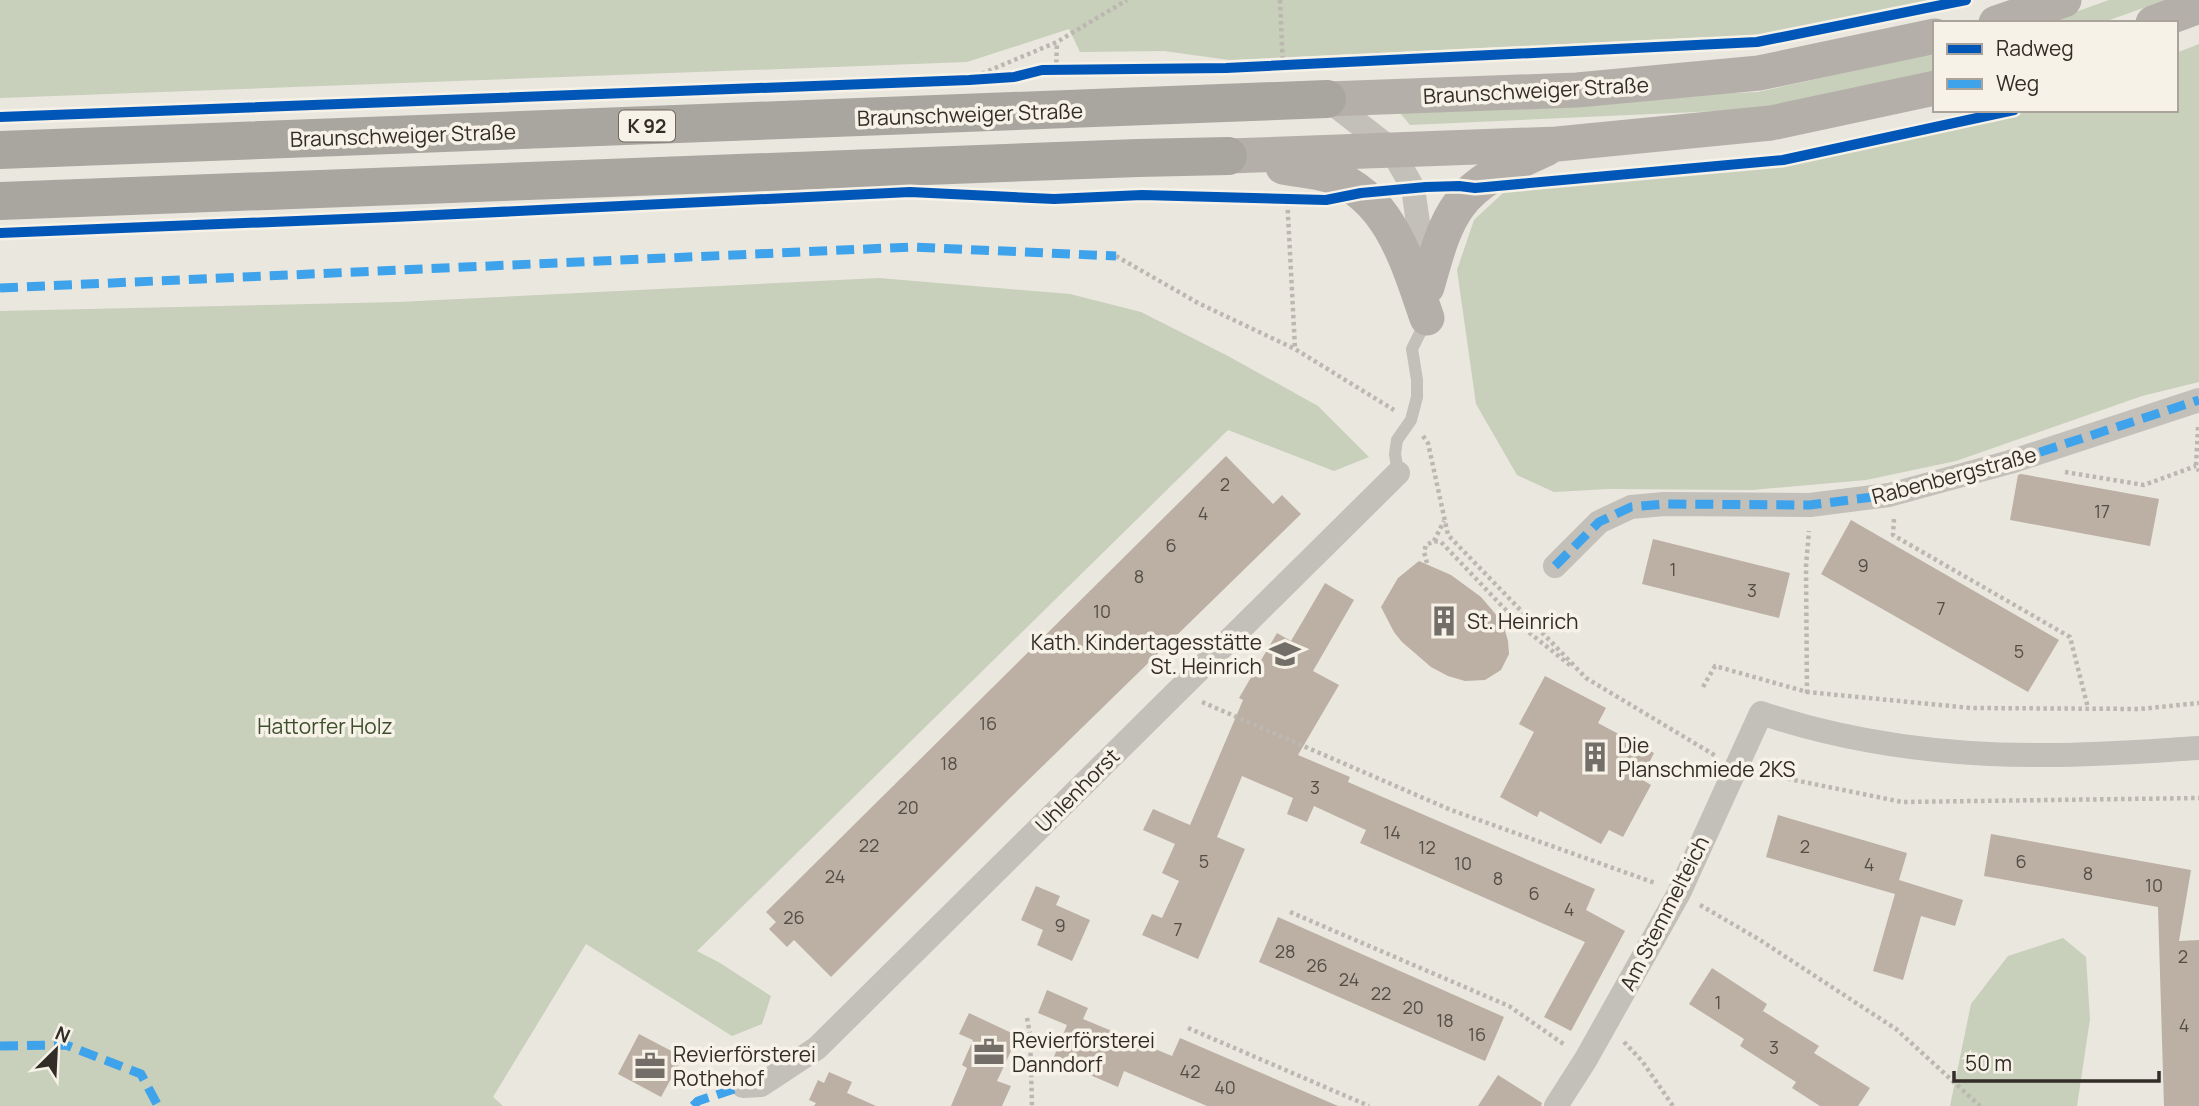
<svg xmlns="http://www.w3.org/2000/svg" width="2199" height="1106" viewBox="0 0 2199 1106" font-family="Manrope,sans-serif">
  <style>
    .green { fill: #c8cfbb }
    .building { fill: #bcafa3 }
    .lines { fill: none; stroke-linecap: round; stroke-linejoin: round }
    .path { stroke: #bcb8b1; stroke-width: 4.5; stroke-dasharray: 3.5 3.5; stroke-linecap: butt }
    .lane { stroke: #c3bfb9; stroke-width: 12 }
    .street { stroke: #c3bfb9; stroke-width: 24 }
    .secondary { stroke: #b4b0a9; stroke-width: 35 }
    .highway { stroke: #a9a69f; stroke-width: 38 }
    .quiet { stroke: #3ea3eb; stroke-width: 9; stroke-dasharray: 18 9; stroke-linecap: butt }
    .cycleway-casing { stroke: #f7f2e7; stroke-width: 15 }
    .cycleway { stroke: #0057b8; stroke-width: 10 }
    .labels { text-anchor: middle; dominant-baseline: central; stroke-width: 7; stroke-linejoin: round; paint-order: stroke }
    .number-label { font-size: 18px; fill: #554e47 }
    .shield { fill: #f7f2e7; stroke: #6e6861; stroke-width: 2 }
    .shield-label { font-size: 19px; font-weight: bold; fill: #332d28 }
    .street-label { font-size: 21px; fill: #332d28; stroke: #f7f2e7 }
    .poi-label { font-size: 21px; fill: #332d28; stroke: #f7f2e7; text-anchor: start }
    .park-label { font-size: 21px; fill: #3d4e2f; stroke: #f7f2e7 }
  </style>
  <rect width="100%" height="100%" fill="#eae7df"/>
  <!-- green -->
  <g class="green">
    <path d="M 0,0 L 1935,0 L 1756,35 L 1229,60 L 1164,51 L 1080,52 L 1069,29 L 967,62 L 0,98 Z"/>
    <path d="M 2109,0 L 2166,0 L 2101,23 L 2045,23 Z"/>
    <path d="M 2199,44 L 2199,382 L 2142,396 L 1956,461 L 1866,480 L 1752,490 L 1608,489 L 1554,492 L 1517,475 L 1476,404 L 1457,270 L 1474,220 L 1504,192 L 1785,161 L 2020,110 L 2176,110 L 2176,53 Z"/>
    <path d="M 1935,53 L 1935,72 L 1763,109 L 1410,125 L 1395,107 L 1758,92 Z"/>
    <path d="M 879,278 L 1070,294 L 1141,312 L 1228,356 L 1318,406 L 1369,457 L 1334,471 L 1228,430 L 697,951 L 720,963 L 771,996 L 762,1024 L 732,1036 L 586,944 L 493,1097 L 503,1106 L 0,1106 L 0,311 L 398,302 Z"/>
    <path d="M 2063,938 L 2086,957 L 2090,1019 L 2077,1106 L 1950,1106 L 1971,1004 L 2008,956 Z"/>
  </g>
  <!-- building -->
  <g class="building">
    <path d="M 1226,456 L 1273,504 L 1282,495 L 1301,514 L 1012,796 L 831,977 L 794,940 L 787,947 L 769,929 L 776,922 L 766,912 Z"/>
    <path d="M 2021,474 L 2159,499 L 2150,546 L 2010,520 L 2018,475 Z"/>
    <path d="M 1851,520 L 2059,640 L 2028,692 L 1821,574 Z"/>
    <path d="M 1653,539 L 1790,573 L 1779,618 L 1642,584 Z"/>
    <path d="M 1419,561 L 1451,575 L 1481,597 L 1493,611 L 1503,624 L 1508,641 L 1509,654 L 1501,670 L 1485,680 L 1465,681 L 1448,676 L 1431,667 L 1402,642 L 1394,632 L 1381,607 L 1398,578 Z"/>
    <path d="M 1325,583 L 1354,600 L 1313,671 L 1339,685 L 1298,755 L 1350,777 L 1348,782 L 1595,889 L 1586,910 L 1625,931 L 1571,1031 L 1544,1017 L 1585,942 L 1360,843 L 1366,830 L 1314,806 L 1307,822 L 1287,814 L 1293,798 L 1242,776 L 1217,837 L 1245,849 L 1198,959 L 1142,935 L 1152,914 L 1162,918 L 1179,881 L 1162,873 L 1175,844 L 1143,830 L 1153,809 L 1190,825 L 1243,700 L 1239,698 L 1277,633 L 1291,641 Z"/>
    <path d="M 1545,676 L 1606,708 L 1598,723 L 1654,753 L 1641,779 L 1651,785 L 1623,837 L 1609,830 L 1601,844 L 1540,811 L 1537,817 L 1500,797 L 1534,732 L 1519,724 Z"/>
    <path d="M 1778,815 L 1907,853 L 1899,880 L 1963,900 L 1955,926 L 1921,916 L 1903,980 L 1873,971 L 1895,894 L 1766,857 Z"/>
    <path d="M 1991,834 L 2191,870 L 2179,941 L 2199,940 L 2199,1106 L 2164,1106 L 2158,907 L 1984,876 Z"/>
    <path d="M 1036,886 L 1060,896 L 1056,905 L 1090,920 L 1072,961 L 1037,945 L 1043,930 L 1021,920 Z"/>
    <path d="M 1278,917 L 1504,1017 L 1485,1061 L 1259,962 Z"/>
    <path d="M 1712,968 L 1767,1004 L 1763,1011 L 1819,1046 L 1814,1053 L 1870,1088 L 1858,1106 L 1820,1106 L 1792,1088 L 1796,1082 L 1740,1046 L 1744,1039 L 1689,1004 Z"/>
    <path d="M 1047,990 L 1088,1008 L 1083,1019 L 1172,1056 L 1180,1038 L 1338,1106 L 1207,1106 L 1124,1071 L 1118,1087 L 1053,1059 L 1067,1025 L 1038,1013 Z"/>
    <path d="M 969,1013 L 1018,1036 L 997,1081 L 1011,1086 L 1002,1106 L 951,1106 L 967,1068 L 962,1065 L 973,1040 L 959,1034 Z"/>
    <path d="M 639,1034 L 683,1057 L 661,1097 L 618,1074 Z"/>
    <path d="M 829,1072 L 852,1082 L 847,1093 L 876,1106 L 814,1106 L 816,1103 L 809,1100 L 818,1080 L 824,1083 Z"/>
    <path d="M 1498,1075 L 1542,1103 L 1541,1106 L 1478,1106 Z"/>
  </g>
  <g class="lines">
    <!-- path -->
    <g class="path">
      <path d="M 1280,0 L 1283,69"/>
      <path d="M 1056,70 L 1057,42"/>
      <path d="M 969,79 L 1057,42 L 1127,0"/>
      <path d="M 1287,196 L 1295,348"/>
      <path d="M 1116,256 L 1198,303 L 1295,349 L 1394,410"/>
      <path d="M 2198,427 L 2196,466 L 2199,471"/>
      <path d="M 1423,436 L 1428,443 L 1448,535 L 1586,678 L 1716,756"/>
      <path d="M 2065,472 L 2144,485 L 2196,466"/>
      <path d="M 1894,519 L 1893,535 L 2070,637 L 2088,708"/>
      <path d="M 1434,541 L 1444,521"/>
      <path d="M 1427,563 L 1424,552 L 1426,545 L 1434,541 L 1441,542 L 1521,626 L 1571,666"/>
      <path d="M 1703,687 L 1715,666 L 1807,692 L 1971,708 L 2140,709 L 2199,703"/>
      <path d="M 1807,693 L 1806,566 L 1809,531"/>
      <path d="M 1202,702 L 1451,810 L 1655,883"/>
      <path d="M 1760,773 L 1902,802 L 2199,798"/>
      <path d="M 1700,905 L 1760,940 L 1896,1029 L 1980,1106"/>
      <path d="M 1290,912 L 1509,1006 L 1565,1045"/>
      <path d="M 1027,1018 L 1030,1034 L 1032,1106"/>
      <path d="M 1188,1028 L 1369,1106"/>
      <path d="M 1624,1042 L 1642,1061 L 1673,1106"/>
    </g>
    <!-- lane -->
    <path class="lane" d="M 1398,473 L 1395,454 L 1397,440 L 1411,420 L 1417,397 L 1417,380 L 1412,349 L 1427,319"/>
    <!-- street -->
    <g class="street">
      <path d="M 1327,99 L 1391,149 L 1413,188 L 1426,279"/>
      <path d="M 1555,566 L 1599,522 L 1631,507 L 1664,504 L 1810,505 L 1889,495 L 2010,462 L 2199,400"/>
      <path d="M 743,1086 L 761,1085 L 817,1048 L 1398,473"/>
      <path d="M 1556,1106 L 1586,1059 L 1679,893 L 1761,713 C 1853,744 1952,756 2050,755 C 2099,755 2149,751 2199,748"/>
    </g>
    <!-- secondary -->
    <g class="secondary">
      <path d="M 1996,23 L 2064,0"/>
      <path d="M 2153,23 L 2199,6"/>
      <path d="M 1327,99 L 1577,90 L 1759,73 L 1935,36"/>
      <path d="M 1228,156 L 1557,144 L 1771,123 L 1935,88"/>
      <path d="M 1283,167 C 1298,170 1316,171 1331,176 C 1391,198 1408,264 1427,318"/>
      <path d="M 1427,287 C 1435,260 1442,228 1459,205 C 1479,177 1516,163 1546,149"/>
    </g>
    <!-- highway -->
    <g class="highway">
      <path d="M 0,150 L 1327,99"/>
      <path d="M 0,201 L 1138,158 L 1228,156"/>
    </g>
    <!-- quiet -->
    <g class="quiet">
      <path d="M 0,288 L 911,247 L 1116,256"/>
      <path d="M 1555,566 L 1599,522 L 1631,507 L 1664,504 L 1810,505 L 1889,495 L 2010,462 L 2199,400"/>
      <path d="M 0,1046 L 66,1045 L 141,1074 L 158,1106"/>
      <path d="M 693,1106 L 698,1101 L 743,1086"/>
    </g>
    <!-- cycleway casing -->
    <g class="cycleway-casing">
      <g id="cycleway">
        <path d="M 0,117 L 969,80 L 1014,77 L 1042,70 L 1226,68 L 1757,42 L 1966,0"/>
        <path d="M 0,233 L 394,217 L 910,192 L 1054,199 L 1142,195 L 1326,200 L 1361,193 L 1426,187 L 1459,186 L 1475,188 L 1783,160 L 2014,110"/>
      </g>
    </g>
    <!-- cycleway -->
    <use href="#cycleway" class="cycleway"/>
  </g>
  <!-- icons -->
  <defs>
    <g id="building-bare" transform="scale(2.415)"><path d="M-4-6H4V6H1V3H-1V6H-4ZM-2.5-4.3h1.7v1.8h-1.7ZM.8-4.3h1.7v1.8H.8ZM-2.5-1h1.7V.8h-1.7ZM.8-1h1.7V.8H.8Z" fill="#736e68" stroke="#f7f2e7" stroke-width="2.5" paint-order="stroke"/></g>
    <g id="school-bare" transform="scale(2.415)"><path d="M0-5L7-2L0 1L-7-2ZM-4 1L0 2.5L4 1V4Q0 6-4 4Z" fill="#736e68" stroke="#f7f2e7" stroke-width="2.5" paint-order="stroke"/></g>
    <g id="office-bare" transform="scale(2.415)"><path d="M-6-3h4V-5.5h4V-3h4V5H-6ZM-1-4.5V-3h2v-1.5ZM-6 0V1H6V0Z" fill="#736e68" stroke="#f7f2e7" stroke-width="2.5" paint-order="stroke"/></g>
  </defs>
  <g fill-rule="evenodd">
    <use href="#building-bare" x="1444" y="621"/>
    <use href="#school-bare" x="1285" y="654"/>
    <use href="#building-bare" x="1595" y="757"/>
    <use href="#office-bare" x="989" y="1052"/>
    <use href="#office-bare" x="650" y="1066"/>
  </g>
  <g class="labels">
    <!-- number labels -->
    <g class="number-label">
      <text x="1225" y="484">2</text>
      <text x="2102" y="511">17</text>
      <text x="1203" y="513">4</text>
      <text x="1171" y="545">6</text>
      <text x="1863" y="565">9</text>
      <text x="1673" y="569">1</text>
      <text x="1139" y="576">8</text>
      <text x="1752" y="590">3</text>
      <text x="1941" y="608">7</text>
      <text x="1102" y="611">10</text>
      <text x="2019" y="651">5</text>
      <text x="988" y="723">16</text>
      <text x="949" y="763">18</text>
      <text x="1315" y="787">3</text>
      <text x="908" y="807">20</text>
      <text x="1392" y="832">14</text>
      <text x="869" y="845">22</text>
      <text x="1805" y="846">2</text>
      <text x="1427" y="847">12</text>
      <text x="1204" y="861">5</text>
      <text x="2021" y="861">6</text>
      <text x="1463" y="863">10</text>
      <text x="1869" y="864">4</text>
      <text x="2088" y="873">8</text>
      <text x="835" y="876">24</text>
      <text x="1498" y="878">8</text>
      <text x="2154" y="885">10</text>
      <text x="1534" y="893">6</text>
      <text x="1569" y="909">4</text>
      <text x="794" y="917">26</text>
      <text x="1060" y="925">9</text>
      <text x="1178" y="929">7</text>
      <text x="1285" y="951">28</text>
      <text x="2183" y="956">2</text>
      <text x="1317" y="965">26</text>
      <text x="1349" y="979">24</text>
      <text x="1381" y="993">22</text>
      <text x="1718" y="1002">1</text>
      <text x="1413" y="1007">20</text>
      <text x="1445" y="1020">18</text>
      <text x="2184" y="1025">4</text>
      <text x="1477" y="1034">16</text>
      <text x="1774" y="1047">3</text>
      <text x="1190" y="1071">42</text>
      <text x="1225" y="1087">40</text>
    </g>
    <!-- shield labels -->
    <rect class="shield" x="619" y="110.5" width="56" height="31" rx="5"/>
    <g class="shield-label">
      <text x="647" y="126">K 92</text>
    </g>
    <!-- street labels -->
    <g class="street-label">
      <text transform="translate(1536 90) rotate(-3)">Braunschweiger Straße</text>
      <text transform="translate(970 114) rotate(-2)">Braunschweiger Straße</text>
      <text transform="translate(403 135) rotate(-2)">Braunschweiger Straße</text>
      <text transform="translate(1954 475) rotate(-15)">Rabenbergstraße</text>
      <text transform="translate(1077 790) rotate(-45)">Uhlenhorst</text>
      <text transform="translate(1664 913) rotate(-63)">Am Stemmelteich</text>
    </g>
    <!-- poi labels -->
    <g class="poi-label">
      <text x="1467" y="621">St. Heinrich</text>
      <text x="1262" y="642" text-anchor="end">Kath. Kindertagesstätte<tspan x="1262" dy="24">St. Heinrich</tspan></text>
      <text x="1618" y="745">Die<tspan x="1618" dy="24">Planschmiede 2KS</tspan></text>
      <text x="1012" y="1040">Revierförsterei<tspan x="1012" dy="24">Danndorf</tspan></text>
      <text x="673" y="1054">Revierförsterei<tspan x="673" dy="24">Rothehof</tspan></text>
    </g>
    <!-- park labels -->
    <g class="park-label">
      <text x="325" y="726">Hattorfer Holz</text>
    </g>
  </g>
  <!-- legend -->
  <rect x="1933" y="21" width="245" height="91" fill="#f7f2e7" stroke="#a9a39b" stroke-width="2"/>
  <rect x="1947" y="44" width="35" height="10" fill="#0057b8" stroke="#a9a39b" stroke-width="2"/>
  <text x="1996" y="56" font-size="21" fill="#332d28">Radweg</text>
  <rect x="1947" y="79" width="35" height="10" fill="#3ea3eb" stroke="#a9a39b" stroke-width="2"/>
  <text x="1996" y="91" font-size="21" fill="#332d28">Weg</text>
  <!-- north arrow -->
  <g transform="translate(56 1050) rotate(24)" stroke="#f7f2e7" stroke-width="5" paint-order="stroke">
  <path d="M0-5L12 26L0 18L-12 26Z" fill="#332d28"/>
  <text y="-10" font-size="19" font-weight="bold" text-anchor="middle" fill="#332d28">N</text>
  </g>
  <!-- scale -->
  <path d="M1954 1071v10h205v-10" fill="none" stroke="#332d28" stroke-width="3.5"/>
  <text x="1965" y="1071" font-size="21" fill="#332d28" stroke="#f7f2e7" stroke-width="5" paint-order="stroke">50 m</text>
</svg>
